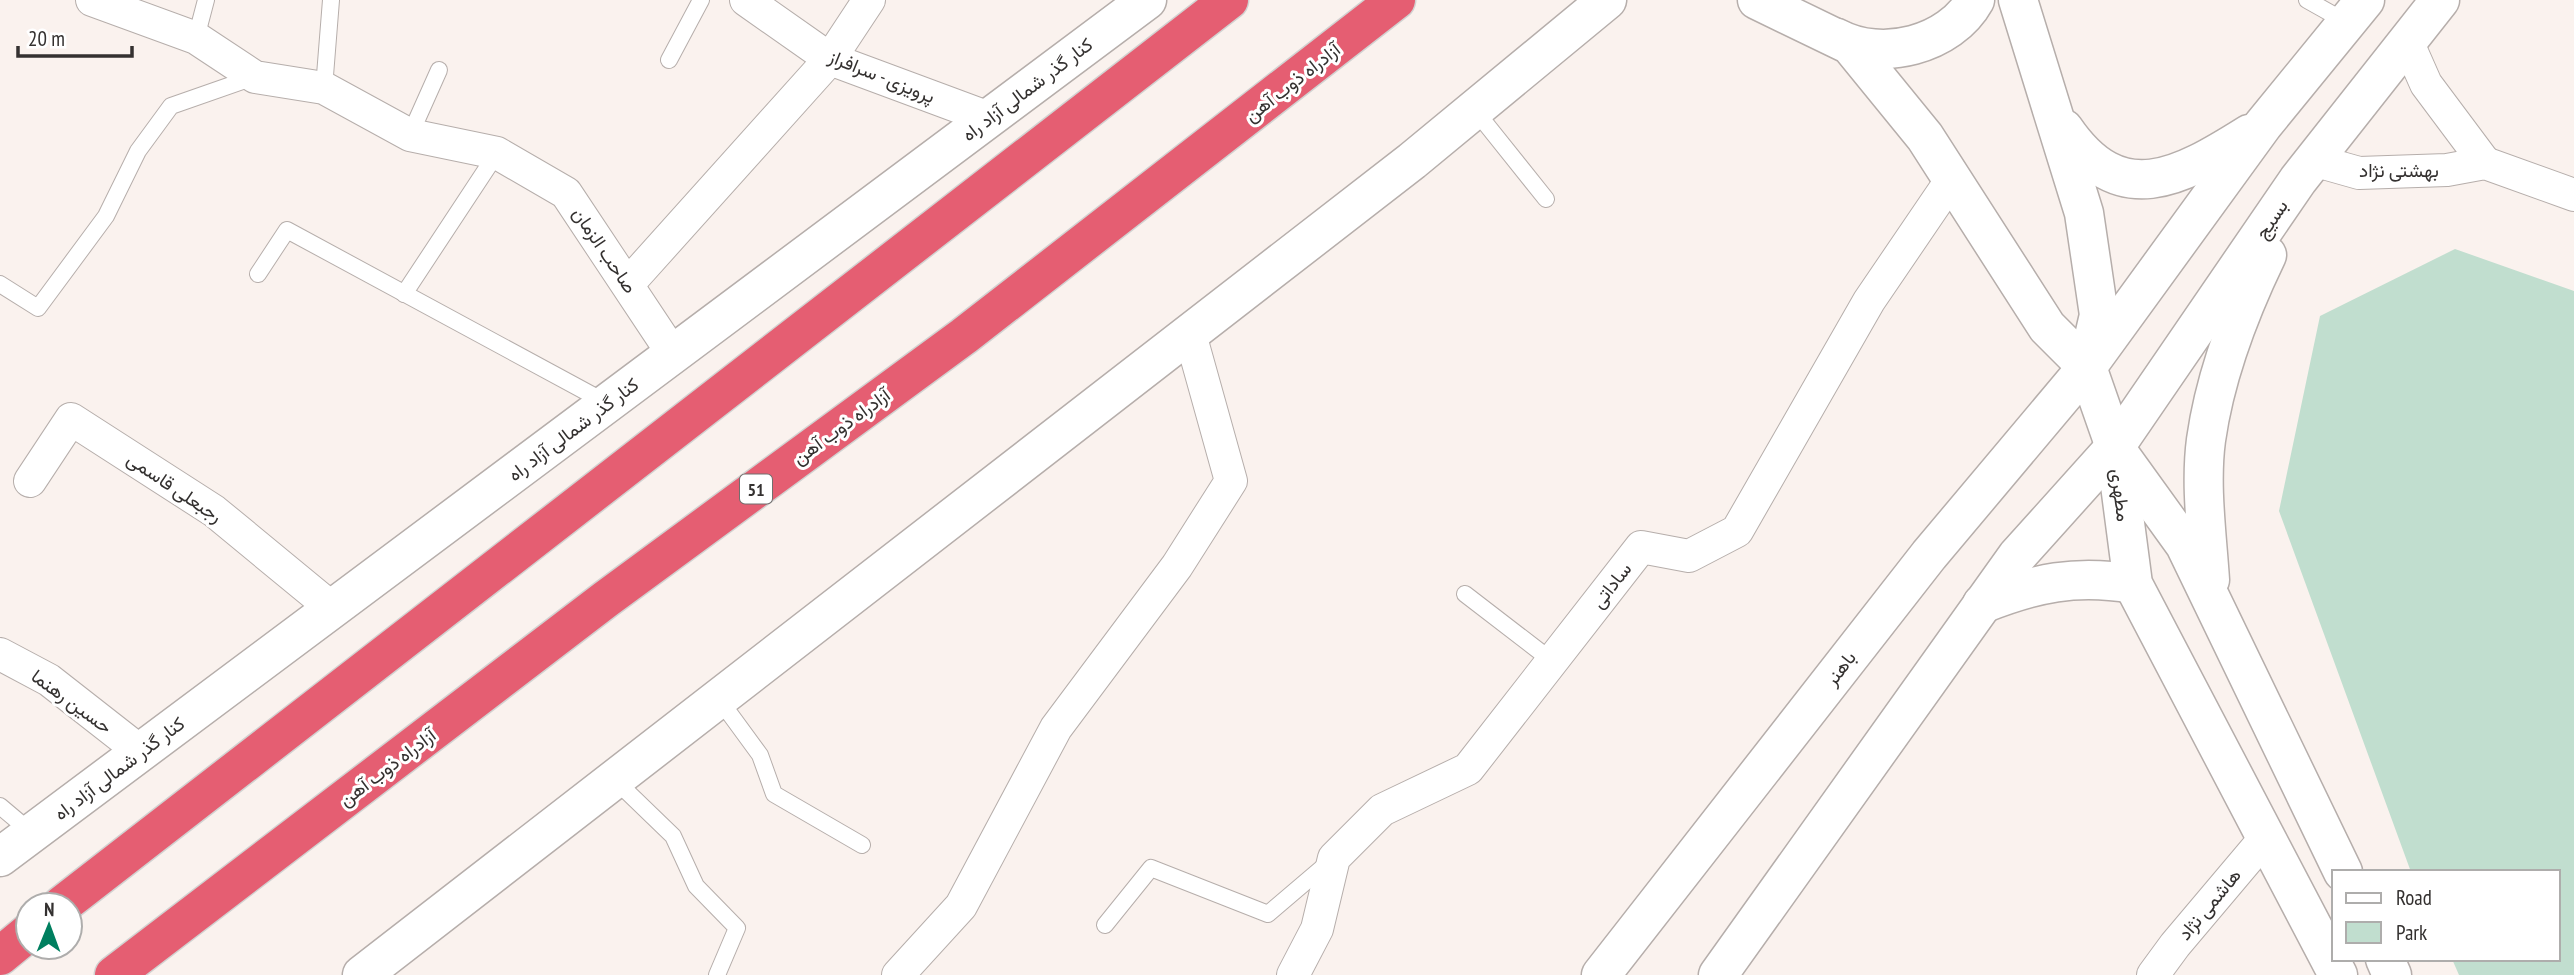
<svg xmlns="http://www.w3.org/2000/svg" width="2574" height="975" viewBox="0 0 2574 975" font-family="'PT Sans Narrow',Vazirmatn,sans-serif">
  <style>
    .green { fill: #c1decf }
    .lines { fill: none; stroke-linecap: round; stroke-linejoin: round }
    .service-casing { stroke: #b6aeab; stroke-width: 18 }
    .minor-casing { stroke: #b6aeab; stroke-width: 34 }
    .secondary-casing { stroke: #b6aeab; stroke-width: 41 }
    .motorway-casing { stroke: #d2d2d1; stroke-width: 41 }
    .service { stroke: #fff; stroke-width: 16 }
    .minor { stroke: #fff; stroke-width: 32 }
    .secondary { stroke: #fff; stroke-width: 38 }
    .motorway { stroke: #e55e72; stroke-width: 38 }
    .labels { text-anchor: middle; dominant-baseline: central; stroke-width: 6; stroke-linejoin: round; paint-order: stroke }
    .shield { fill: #fff; stroke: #716f6e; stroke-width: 2 }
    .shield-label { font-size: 18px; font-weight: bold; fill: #343130 }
    .street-label { font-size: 19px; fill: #343130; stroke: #fff }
  </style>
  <rect width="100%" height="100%" fill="#faf2ee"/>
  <!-- green -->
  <path class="green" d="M 2455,249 L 2574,291 L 2574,975 L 2459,975 L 2452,959 L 2558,959 L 2558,872 L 2411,872 L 2279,511 L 2320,316 Z"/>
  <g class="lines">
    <!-- service casing -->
    <g class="service-casing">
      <g id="service">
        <path d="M 2307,0 L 2348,23"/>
        <path d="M 196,38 L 206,0"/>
        <path d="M 669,60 L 701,0"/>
        <path d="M 324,88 L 331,0"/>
        <path d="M 1474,109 L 1546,199"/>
        <path d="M 410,135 L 439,70"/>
        <path d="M 258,274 L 287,230 L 605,402"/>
        <path d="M 0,284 L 38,308 L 106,216 L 138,151 L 171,106 L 254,77"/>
        <path d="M 404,294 L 497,153"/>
        <path d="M 1465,594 L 1552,661"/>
        <path d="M 719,699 L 760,755 L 774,794 L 862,845"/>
        <path d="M 614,779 L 673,836 L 696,886 L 737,928 L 717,975"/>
        <path d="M 0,806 L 32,833"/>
        <path d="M 1105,925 L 1151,868 L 1268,914 L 1329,862"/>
      </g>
    </g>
    <!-- minor casing -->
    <g class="minor-casing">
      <g id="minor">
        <path d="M 92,0 L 196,38 L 255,77 L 324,88 L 410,135 L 497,153 L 566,193 L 673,354"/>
        <path d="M 746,0 L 830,59 L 989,118"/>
        <path d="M 2407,41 L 2426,84 L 2485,163"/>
        <path d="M 2313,160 L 2359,173 L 2447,170 L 2485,163 L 2574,195"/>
        <path d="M 628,284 L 830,59 L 869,0"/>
        <path d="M 30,481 L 71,419 L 214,511 L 333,609"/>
        <path d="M 0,654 L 49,680 L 141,752"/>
        <path d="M 898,975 L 961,906 L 1056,728 L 1177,566 L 1231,481 L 1190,334"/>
        <path d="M 1293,975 L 1317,929 L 1334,858 L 1382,810 L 1468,769 L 1641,547 L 1689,556 L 1737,531 L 1869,301 L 1952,179"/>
        <path d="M 2153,975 L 2175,945 L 2267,836"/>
      </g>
    </g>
    <!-- secondary casing -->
    <g class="secondary-casing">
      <g id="secondary">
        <path d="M 1757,0 L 1850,45 L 1925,137 L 2047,327 L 2087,367 L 2115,447 L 2133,584 L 2338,975"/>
        <path d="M 2018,0 L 2084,213 L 2099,315 L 2089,358"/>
        <path d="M 1837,38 C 1882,62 1950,45 1975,0"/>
        <path d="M 2064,129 C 2120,211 2179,178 2249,134"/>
        <path d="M 2118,452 L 2185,545 L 2343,872"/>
        <path d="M 2210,580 C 2207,534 2200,485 2206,440 C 2215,376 2239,313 2267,255"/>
        <path d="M 1982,604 C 2035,583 2076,574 2133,584"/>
        <path d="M 0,857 L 1147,0"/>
        <path d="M 2385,959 L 2392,975"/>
        <path d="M 362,975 L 1412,161 L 1607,0"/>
        <path d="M 1601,975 L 1929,555 L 2087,367 L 2263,125 L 2365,0"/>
        <path d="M 1718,975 L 2017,556 L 2115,447 L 2298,180 L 2440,0"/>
      </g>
    </g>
    <!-- motorway casing -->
    <g class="motorway-casing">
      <g id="motorway">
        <path d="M 62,905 L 1229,0"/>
        <path d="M 0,956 L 28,933"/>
        <path d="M 114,975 L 606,599 L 964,336 L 1396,0"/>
      </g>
    </g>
    <!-- service -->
    <use href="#service" class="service"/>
    <!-- minor -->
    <use href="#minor" class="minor"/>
    <!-- secondary -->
    <use href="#secondary" class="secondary"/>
    <!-- motorway -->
    <use href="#motorway" class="motorway"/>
  </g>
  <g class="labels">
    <!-- shield labels -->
    <rect class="shield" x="740" y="474.5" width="32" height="29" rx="5"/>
    <g class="shield-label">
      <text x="756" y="489">51</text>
    </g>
    <!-- street labels -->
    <g class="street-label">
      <text transform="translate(882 76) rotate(22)">پرویزی - سرافراز</text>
      <text transform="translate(1292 82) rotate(-38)">آزادراه ذوب آهن</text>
      <text transform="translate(1027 89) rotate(-37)">کنار گذر شمالی آزاد راه</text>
      <text x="2399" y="170">بهشتی نژاد</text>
      <text transform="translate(2271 219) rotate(-56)">بسیج</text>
      <text transform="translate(605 250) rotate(56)">صاحب الزمان</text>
      <text transform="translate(841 426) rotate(-36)">آزادراه ذوب آهن</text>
      <text transform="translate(573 429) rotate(-37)">کنار گذر شمالی آزاد راه</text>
      <text transform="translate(175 487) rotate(34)">رجبعلی قاسمی</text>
      <text transform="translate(2121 495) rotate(83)">مطهری</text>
      <text transform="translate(1611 585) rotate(-52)">ساداتی</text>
      <text transform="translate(1840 668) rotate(-52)">باهنر</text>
      <text transform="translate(72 701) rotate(36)">حسین رهنما</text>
      <text transform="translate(387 767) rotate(-37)">آزادراه ذوب آهن</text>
      <text transform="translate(119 768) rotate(-37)">کنار گذر شمالی آزاد راه</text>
      <text transform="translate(2209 904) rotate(-50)">هاشمی نژاد</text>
    </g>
  </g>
  <!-- legend -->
  <rect x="2332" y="870" width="228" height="91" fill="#ffffff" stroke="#aeadac" stroke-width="2"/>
  <rect x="2346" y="893" width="35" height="10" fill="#ffffff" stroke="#aeadac" stroke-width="2"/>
  <text x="2396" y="905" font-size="21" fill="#343130">Road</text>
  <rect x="2346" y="922" width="35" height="21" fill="#c1decf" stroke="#aeadac" stroke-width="2"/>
  <text x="2396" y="940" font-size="21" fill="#343130">Park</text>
  <!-- north arrow -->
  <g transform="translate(49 926) rotate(1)"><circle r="33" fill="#ffffff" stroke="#aeadac" stroke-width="2"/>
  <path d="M0-5L12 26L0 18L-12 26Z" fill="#007f5f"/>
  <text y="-10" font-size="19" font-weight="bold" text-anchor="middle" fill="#343130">N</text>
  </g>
  <!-- scale -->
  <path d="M18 46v10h114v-10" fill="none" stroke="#343130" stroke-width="3.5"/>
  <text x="28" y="46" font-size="21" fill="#343130" stroke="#ffffff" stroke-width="5" paint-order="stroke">20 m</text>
</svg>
